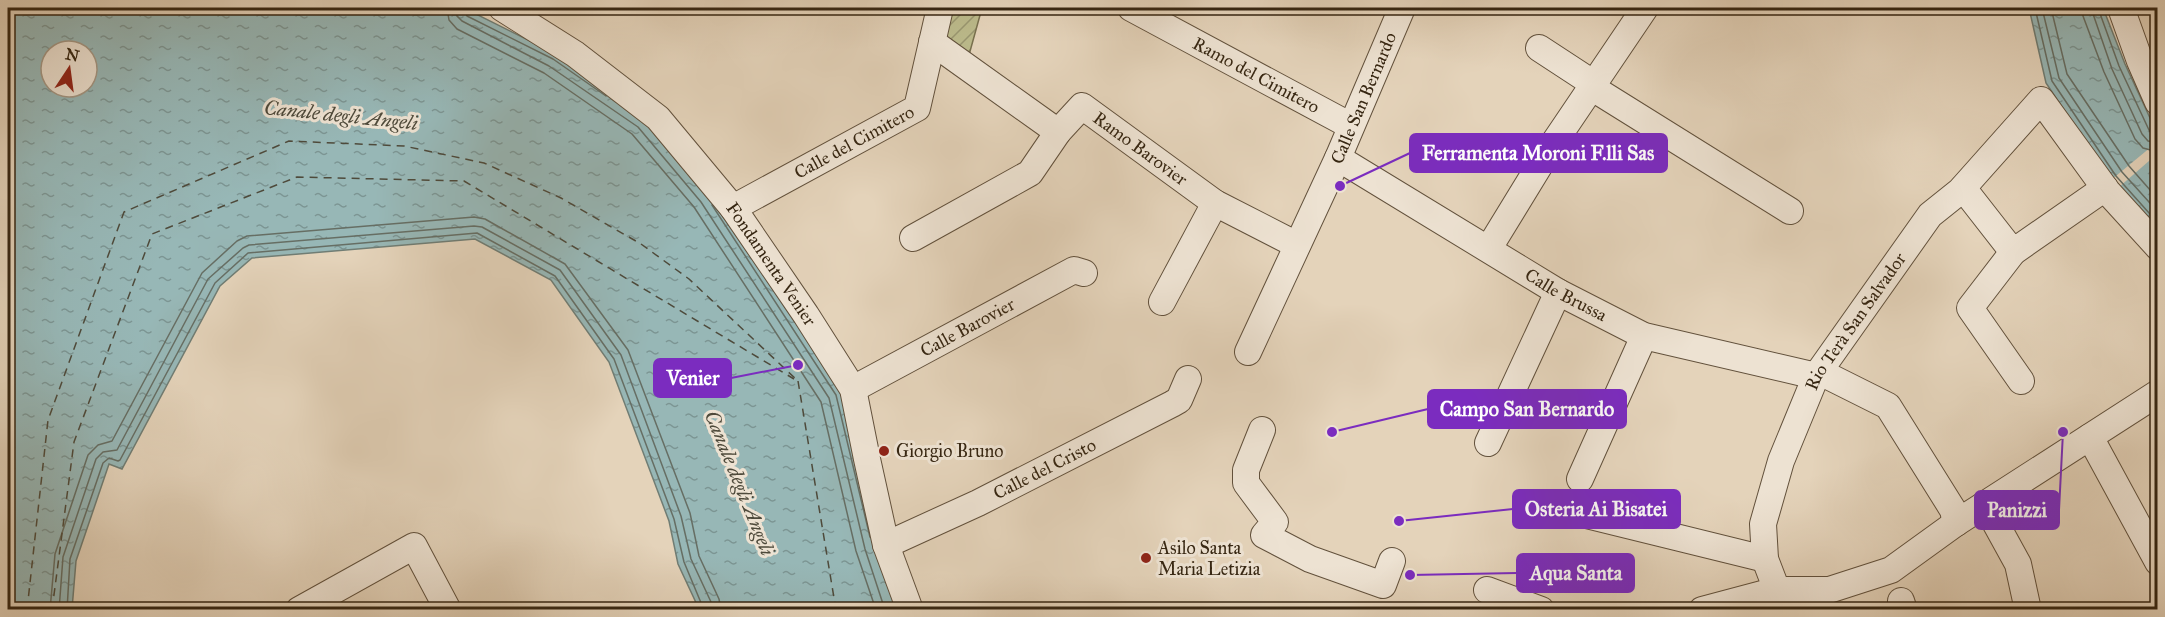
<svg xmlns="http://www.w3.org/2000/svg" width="2165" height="617" viewBox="0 0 2165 617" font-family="'IM FELL Great Primer',serif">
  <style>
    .garden { fill: url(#garden-furrows); stroke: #78704e; stroke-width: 1.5 }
    .water { fill: url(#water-ripples); stroke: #707d74; stroke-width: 1.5; fill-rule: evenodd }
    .pier { fill: #e4d3ba }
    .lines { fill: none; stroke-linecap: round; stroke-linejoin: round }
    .shore { stroke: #666e64; stroke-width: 1.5 }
    .ferry { stroke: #4e4a3b; stroke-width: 1.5; stroke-dasharray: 8 6; stroke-linecap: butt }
    .minor-casing { stroke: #62513c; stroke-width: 28 }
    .minor { stroke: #ede2d2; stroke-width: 26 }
    .poi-dot { fill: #8f2418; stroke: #ede2d2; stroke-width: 2 }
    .labels { text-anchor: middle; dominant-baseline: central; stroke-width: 6; stroke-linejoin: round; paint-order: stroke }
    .street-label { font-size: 18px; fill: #362612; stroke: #ede2d2 }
    .poi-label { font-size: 18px; fill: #362612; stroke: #ede2d2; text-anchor: start }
    .water-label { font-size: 20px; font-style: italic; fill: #4e4a3b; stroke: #ede2d2 }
    .leader { fill: none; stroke: #7b2cbf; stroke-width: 2 }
    .callout-dot { fill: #7b2cbf; stroke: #ede2d2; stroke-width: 2 }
    .callout { fill: #7b2cbf; stroke: #7b2cbf; stroke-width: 2 }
    .callout-label { font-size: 20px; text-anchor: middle; font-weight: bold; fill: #fff }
  </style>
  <defs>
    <pattern id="garden-furrows" width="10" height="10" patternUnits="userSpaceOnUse" patternTransform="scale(1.5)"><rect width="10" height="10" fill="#bbba8b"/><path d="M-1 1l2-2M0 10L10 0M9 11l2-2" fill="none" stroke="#999770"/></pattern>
    <pattern id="water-ripples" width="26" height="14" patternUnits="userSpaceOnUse" patternTransform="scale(1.5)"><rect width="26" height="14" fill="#97b7b6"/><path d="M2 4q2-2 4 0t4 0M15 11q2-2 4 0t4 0" fill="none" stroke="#7c9593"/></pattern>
  </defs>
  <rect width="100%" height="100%" fill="#e4d3ba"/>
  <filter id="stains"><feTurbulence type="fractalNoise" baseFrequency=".00333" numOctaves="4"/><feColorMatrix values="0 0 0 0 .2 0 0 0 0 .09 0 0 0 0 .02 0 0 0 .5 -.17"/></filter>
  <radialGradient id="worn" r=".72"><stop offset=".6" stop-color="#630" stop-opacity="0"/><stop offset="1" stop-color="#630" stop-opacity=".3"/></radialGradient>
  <!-- garden -->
  <path class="garden" d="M 947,8 L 982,8 L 969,55 L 941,35 Z"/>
  <!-- water -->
  <g class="water">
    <path d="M 8,8 L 464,8 L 556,54 L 647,117 L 712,194 L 842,393 L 899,609 L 699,609 L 678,564 L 669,521 L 609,362 L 551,280 L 475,239 L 252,258 L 220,286 L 122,469 L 109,464 L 76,561 L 72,609 L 8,609 ZM 51,51 L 87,51 L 87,87 L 51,87 Z"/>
    <path d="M 2029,8 L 2103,8 L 2125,64 L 2157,133 L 2157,232 L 2111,180 L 2046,83 Z"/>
  </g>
  <!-- pier -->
  <path class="pier" d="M 2157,142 L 2157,154 L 2118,188 L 2111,180 Z"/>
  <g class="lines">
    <!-- shore -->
    <g class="shore">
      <path d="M 447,8 L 449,20 L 457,29 L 544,73 L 632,134 L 694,207 L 821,402 L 856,551 L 876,610"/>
      <path d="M 456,8 L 457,16 L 462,21 L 549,66 L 638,127 L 701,202 L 829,398 L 865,549 L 885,610"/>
      <path d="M 463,8 L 467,16 L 553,59 L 606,96"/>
      <path d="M 2035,8 L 2052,81 L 2116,176 L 2158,223"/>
      <path d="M 2042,8 L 2059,78 L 2122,172 L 2158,212"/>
      <path d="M 2051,8 L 2067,74 L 2129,166 L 2158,199"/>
      <path d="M 2082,8 L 2083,16 L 2104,72 L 2135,139 L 2143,148 L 2158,152"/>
      <path d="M 2091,8 L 2112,69 L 2142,134 L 2148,141 L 2158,143"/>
      <path d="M 2098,8 L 2119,66 L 2149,130 L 2152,134 L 2158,135"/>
      <path d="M 712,205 L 836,395 L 870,537"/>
      <path d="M 50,610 L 55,554 L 88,455 L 98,445 L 112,441 L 202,273 L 237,241 L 247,236 L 474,217 L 485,219 L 565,264 L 628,350 L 690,513 L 699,556 L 719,599 L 721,610"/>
      <path d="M 59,610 L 63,557 L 96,459 L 103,452 L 117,450 L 208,279 L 243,248 L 249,245 L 474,226 L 482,227 L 560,270 L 621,355 L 681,516 L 691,559 L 711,602 L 712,610"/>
      <path d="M 67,610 L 70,559 L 103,463 L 109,458 L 118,461 L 120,460 L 215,283 L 248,253 L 477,233 L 555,276 L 614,359 L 674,519 L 684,562 L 704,610"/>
    </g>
    <!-- ferry -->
    <g class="ferry">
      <path d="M 798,381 L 836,610"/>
      <path d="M 27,610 L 48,420 L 124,212 L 289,141 L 404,146 L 484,163 L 561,198 L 641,244 L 689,279 L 798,381"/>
      <path d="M 52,610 L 74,442 L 152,234 L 297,177 L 464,181 L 794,379"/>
    </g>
    <!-- minor casing -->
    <g class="minor-casing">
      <g id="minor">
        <path id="s1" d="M 502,8 L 575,54 L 658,118 L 733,208 L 806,315 L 853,389 L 867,459 L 886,545 L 910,610"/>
        <path id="s2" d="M 1131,8 L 1351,126"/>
        <path d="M 2121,8 L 2140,61 L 2158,102"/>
        <path d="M 932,42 L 1058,132"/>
        <path d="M 1539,48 L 1594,84"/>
        <path d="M 1591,87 L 1790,211"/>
        <path id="s3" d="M 1338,158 L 1558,292 L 1644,336 L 1816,376"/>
        <path d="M 1963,188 L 2013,252 L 2105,188"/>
        <path id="s4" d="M 733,208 L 917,108 L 940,8"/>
        <path id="s5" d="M 913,238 L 1030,173 L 1058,132 L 1082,106 L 1215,203 L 1297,245"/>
        <path d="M 1489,248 L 1549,150 L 1645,8"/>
        <path d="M 2013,252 L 1970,308 L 2021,381"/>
        <path d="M 1162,302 L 1215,203"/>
        <path id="s6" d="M 1248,352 L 1338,158 L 1402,8"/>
        <path d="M 1820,372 L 1888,406 L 1953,510 L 1956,523"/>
        <path id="s7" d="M 853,389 L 1074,270 L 1084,273"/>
        <path d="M 1262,430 L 1246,470 L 1246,483 L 1275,522 L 1264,535 L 1310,559 L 1383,585 L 1392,561"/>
        <path d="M 2090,437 L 2158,562"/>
        <path d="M 1488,443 L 1558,292"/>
        <path d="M 1580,479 L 1644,336"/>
        <path d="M 1985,504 L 2018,564 L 2028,610"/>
        <path d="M 1582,514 L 1765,559"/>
        <path id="s8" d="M 886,545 L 978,503 L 1172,404 L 1179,400 L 1188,379"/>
        <path d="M 1487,590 L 1541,610"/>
        <path id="s9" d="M 1778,593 L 1765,559 L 1763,524 L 1781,461 L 1816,376 L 1930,215 L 1960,191 L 2041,100 L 2107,191 L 2158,247"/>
        <path d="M 1901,601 L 1904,610"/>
        <path d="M 299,610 L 414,546 L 448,610"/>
        <path d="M 1702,610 L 1777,590 L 1829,590 L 1891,570 L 1956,523 L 2158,393"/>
      </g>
    </g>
    <!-- minor -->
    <use href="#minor" class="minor"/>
  </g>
  <!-- markers -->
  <g class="poi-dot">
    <circle cx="884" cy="451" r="6"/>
    <circle cx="1146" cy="558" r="6"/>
  </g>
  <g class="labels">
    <!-- street labels -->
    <g class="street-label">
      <text stroke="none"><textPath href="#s2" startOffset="142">Ramo del Cimitero</textPath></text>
      <text stroke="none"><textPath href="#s6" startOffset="279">Calle San Bernardo</textPath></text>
      <text stroke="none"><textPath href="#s4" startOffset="138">Calle del Cimitero</textPath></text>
      <text stroke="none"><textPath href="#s5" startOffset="291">Ramo Barovier</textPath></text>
      <text stroke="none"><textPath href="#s1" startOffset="376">Fondamenta Venier</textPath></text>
      <text stroke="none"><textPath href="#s3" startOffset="266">Calle Brussa</textPath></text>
      <text stroke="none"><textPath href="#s9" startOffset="296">Rio Terà San Salvador</textPath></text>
      <text stroke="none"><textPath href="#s7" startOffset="130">Calle Barovier</textPath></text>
      <text stroke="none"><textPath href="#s8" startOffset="176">Calle del Cristo</textPath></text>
    </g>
    <!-- poi labels -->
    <g class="poi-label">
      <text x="896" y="451">Giorgio Bruno</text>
      <text x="1158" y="548">Asilo Santa<tspan x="1158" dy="21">Maria Letizia</tspan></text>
    </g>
    <!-- water labels -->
    <g class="water-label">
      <text transform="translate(341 115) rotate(6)">Canale degli Angeli</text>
      <text transform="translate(740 483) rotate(68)">Canale degli Angeli</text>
    </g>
  </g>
  <!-- callouts -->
  <path class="leader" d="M1340 186L1410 153M798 365L731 378M1332 432L1428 409M1399 521L1513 509M2063 432L2059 510M1410 575L1517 573"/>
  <g class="callout-dot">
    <circle cx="1340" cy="186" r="6"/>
    <circle cx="798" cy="365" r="6"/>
    <circle cx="1332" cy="432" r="6"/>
    <circle cx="1399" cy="521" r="6"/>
    <circle cx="2063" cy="432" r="6"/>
    <circle cx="1410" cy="575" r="6"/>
  </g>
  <g class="callout">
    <rect x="1410" y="134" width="257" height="38" rx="6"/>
    <rect x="654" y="359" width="77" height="38" rx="6"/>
    <rect x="1428" y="390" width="198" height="38" rx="6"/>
    <rect x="1513" y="490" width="167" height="38" rx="6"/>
    <rect x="1975" y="491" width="84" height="38" rx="6"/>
    <rect x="1517" y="554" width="117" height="38" rx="6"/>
  </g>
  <g class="callout-label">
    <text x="1538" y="160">Ferramenta Moroni F.lli Sas</text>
    <text x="693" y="385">Venier</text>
    <text x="1527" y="416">Campo San Bernardo</text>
    <text x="1596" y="516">Osteria Ai Bisatei</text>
    <text x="2017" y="517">Panizzi</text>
    <text x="1576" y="580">Aqua Santa</text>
  </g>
  <!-- margin -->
  <rect width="2165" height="617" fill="none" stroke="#e4d3ba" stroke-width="30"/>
  <rect x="9" y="9" width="2147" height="599" fill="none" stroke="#362612" stroke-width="3"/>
  <rect x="15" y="15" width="2135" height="587" fill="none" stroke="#362612" stroke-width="1.5"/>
  <!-- north arrow -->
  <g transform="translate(69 69) rotate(13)"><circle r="28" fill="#ede2d2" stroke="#a49785" stroke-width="1.5"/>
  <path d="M0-4.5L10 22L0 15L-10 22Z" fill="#8f2418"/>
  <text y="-9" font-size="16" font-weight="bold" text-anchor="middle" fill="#362612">N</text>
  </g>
  <rect width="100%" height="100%" filter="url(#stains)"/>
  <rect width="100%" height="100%" fill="url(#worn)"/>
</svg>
